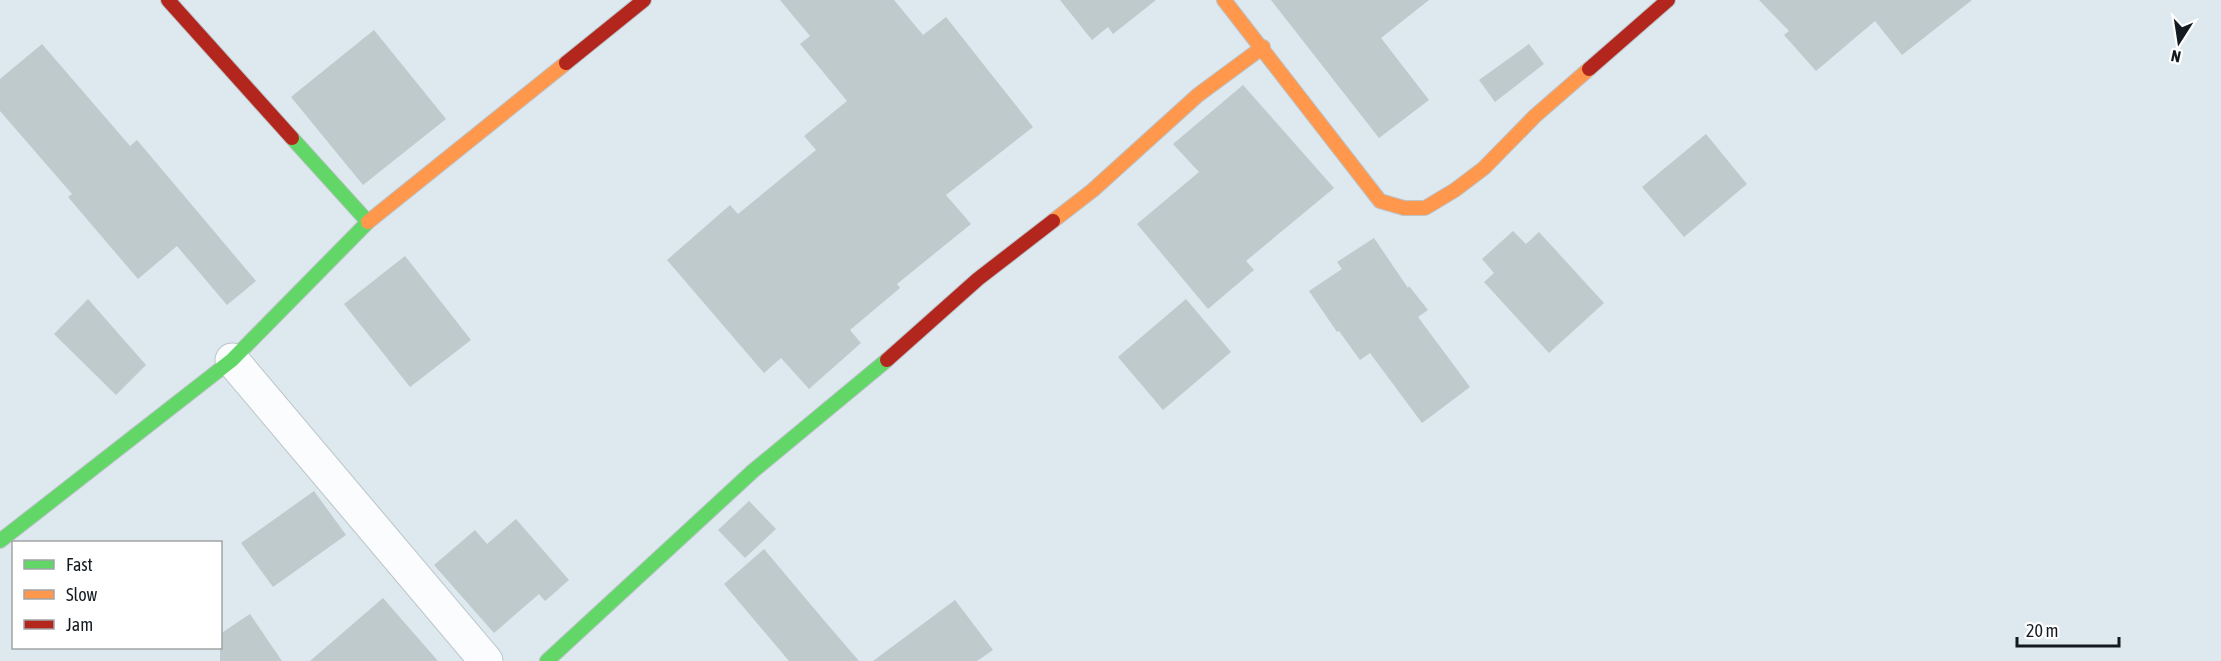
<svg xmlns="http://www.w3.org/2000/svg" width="2221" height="661" viewBox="0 0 2221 661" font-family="'Asap Condensed',sans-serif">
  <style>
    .building { fill: #bfcacd }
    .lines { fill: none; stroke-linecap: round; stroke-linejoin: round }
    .street-casing { stroke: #bbc4c9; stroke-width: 35 }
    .fast-casing { stroke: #bbc4c9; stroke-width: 16 }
    .slow-casing { stroke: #bbc4c9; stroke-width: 16 }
    .jam-casing { stroke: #bbc4c9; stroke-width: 16 }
    .street { stroke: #fafcfd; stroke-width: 33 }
    .fast { stroke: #63d668; stroke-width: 14 }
    .slow { stroke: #ff974d; stroke-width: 14 }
    .jam { stroke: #b3261e; stroke-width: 14 }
  </style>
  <rect width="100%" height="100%" fill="#dde8ef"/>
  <!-- building -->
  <g class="building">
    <path d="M 780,0 L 894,0 L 923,35 L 946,17 L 1033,127 L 946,195 L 971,224 L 897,284 L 900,288 L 850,330 L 861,343 L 809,389 L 781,358 L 764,373 L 667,260 L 730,205 L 738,214 L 816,150 L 804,136 L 847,101 L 800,44 L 810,36 Z"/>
    <path d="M 1060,0 L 1156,0 L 1113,34 L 1108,27 L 1092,40 Z"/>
    <path d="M 1271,0 L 1429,0 L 1381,38 L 1429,100 L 1379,138 Z"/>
    <path d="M 1759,0 L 1972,0 L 1902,55 L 1875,21 L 1816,71 L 1784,35 L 1789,31 Z"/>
    <path d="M 374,30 L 446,119 L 363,185 L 291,97 Z"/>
    <path d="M 42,44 L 130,146 L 137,140 L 256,281 L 227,305 L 177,246 L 138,279 L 68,197 L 72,194 L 0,111 L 0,79 Z"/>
    <path d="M 1529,44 L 1544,64 L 1495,102 L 1479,80 Z"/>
    <path d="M 1243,85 L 1334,188 L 1246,261 L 1254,270 L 1208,309 L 1137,224 L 1199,172 L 1173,144 Z"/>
    <path d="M 1706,134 L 1747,184 L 1684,237 L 1642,187 Z"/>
    <path d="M 1513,231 L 1526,244 L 1539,232 L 1604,303 L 1549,353 L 1484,282 L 1494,273 L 1482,259 Z"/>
    <path d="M 1374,238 L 1408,288 L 1409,286 L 1428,310 L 1418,317 L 1470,387 L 1422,423 L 1370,353 L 1360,360 L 1339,331 L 1337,332 L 1309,291 L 1342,269 L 1337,262 Z"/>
    <path d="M 405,256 L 471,340 L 410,387 L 344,304 Z"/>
    <path d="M 88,299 L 146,365 L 116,395 L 54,334 Z"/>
    <path d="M 1186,299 L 1231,352 L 1163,410 L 1118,357 Z"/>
    <path d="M 314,491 L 346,535 L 273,587 L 241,543 Z"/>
    <path d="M 749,501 L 776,529 L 745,558 L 718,530 Z"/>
    <path d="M 516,519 L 569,580 L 545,601 L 539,594 L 494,633 L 434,565 L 475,530 L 487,544 Z"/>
    <path d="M 764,549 L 822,618 L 859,661 L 789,661 L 724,584 Z"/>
    <path d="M 383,598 L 438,661 L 310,661 Z"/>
    <path d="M 955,600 L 993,650 L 977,661 L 873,661 Z"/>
    <path d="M 250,614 L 282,661 L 220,661 L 220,634 Z"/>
  </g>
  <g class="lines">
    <!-- street casing -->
    <g class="street-casing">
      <path id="street" d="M 232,360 L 486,661"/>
    </g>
    <!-- fast casing -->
    <g class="fast-casing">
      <g id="fast">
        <path d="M 0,541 L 232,360 L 368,222 L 292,138"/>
        <path d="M 547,661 L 753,471 L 887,360"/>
      </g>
    </g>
    <!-- slow casing -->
    <g class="slow-casing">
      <g id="slow">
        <path d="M 1224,0 L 1380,201 L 1404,208 L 1425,208 L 1455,190 L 1484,168 L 1535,116 L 1589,69"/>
        <path d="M 1053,221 L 1093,190 L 1198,95 L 1263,47"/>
        <path d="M 368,222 L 566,63"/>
      </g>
    </g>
    <!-- jam casing -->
    <g class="jam-casing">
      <g id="jam">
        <path d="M 168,0 L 292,138"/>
        <path d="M 566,63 L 644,0"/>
        <path d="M 1589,69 L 1668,0"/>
        <path d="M 887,360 L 978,279 L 1053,221"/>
      </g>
    </g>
    <!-- street -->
    <use href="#street" class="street"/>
    <!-- fast -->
    <use href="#fast" class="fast"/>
    <!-- slow -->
    <use href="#slow" class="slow"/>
    <!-- jam -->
    <use href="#jam" class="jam"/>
  </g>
  <!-- legend -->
  <rect x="12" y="541" width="210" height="108" fill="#ffffff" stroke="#a1a4a6" stroke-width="1.5"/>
  <rect x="24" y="560" width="30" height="9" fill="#63d668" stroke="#a1a4a6" stroke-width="1.5"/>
  <text x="66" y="571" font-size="18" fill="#141b20">Fast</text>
  <rect x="24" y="590" width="30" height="9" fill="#ff974d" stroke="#a1a4a6" stroke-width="1.5"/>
  <text x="66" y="601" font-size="18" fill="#141b20">Slow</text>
  <rect x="24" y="620" width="30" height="9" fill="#b3261e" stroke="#a1a4a6" stroke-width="1.5"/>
  <text x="66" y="631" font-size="18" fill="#141b20">Jam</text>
  <!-- north arrow -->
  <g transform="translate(2179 42) rotate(192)" stroke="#ffffff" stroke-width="4.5" paint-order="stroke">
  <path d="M0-4.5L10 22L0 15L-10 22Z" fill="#141b20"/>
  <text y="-9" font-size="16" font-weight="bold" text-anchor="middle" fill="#141b20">N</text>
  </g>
  <!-- scale -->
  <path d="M2017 637v9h102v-9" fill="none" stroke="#141b20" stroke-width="3"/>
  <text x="2026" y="637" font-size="18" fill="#141b20" stroke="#ffffff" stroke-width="4.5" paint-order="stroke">20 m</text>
</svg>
